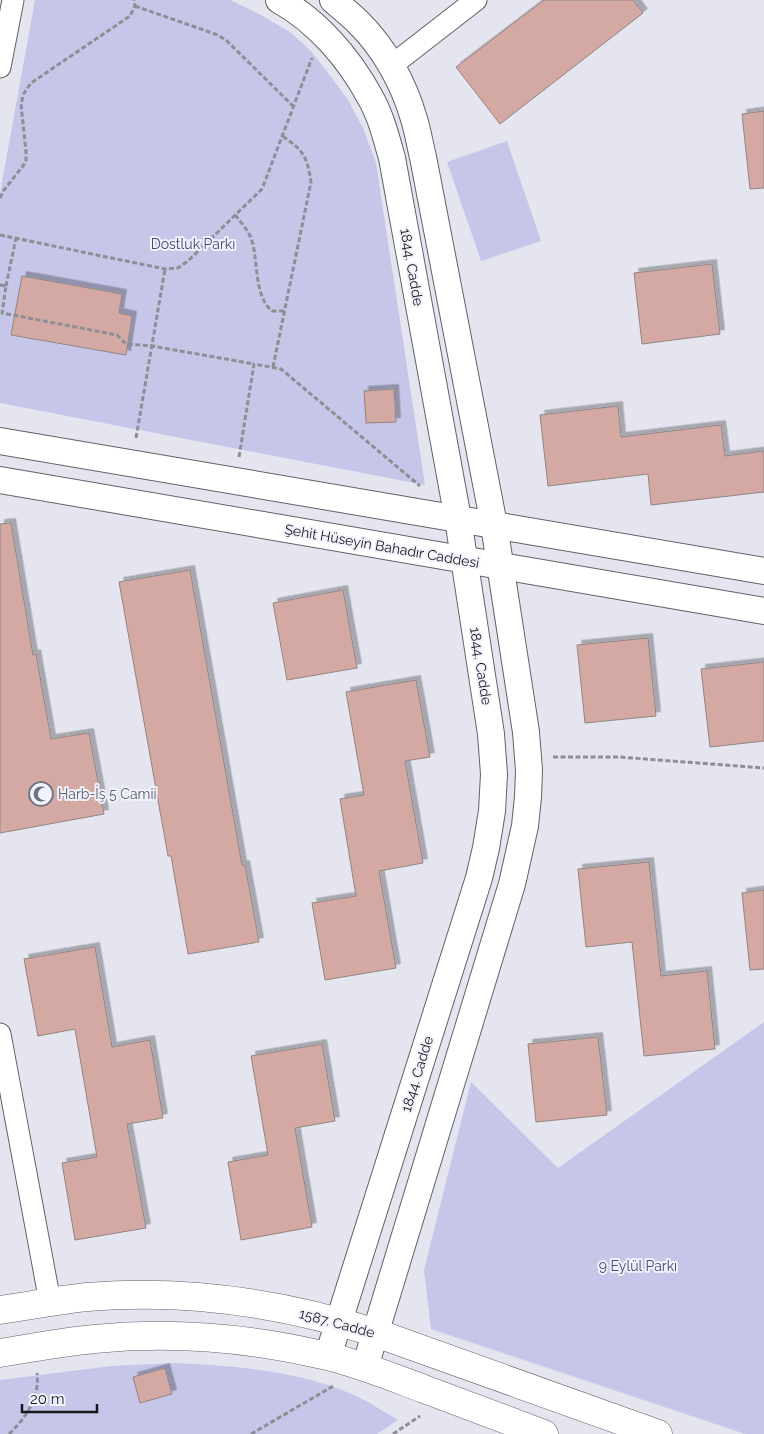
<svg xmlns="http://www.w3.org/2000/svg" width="764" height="1434" viewBox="0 0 764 1434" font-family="Raleway,sans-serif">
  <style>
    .green { fill: #c6c6e9 }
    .building { fill: #d5a9a3; stroke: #908583; filter: url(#shadow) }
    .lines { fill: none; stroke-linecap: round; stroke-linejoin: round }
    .minor-casing { stroke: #61616a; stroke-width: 23 }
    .tertiary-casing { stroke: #61616a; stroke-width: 28 }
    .secondary-casing { stroke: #61616a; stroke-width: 29 }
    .path { stroke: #8e8e96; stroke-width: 3; stroke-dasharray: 5 2.5; stroke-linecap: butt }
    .minor { stroke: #fff; stroke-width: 21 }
    .tertiary { stroke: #fff; stroke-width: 26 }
    .secondary { stroke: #fff; stroke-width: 28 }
    .labels { text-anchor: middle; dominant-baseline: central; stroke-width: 4; stroke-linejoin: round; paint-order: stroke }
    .park-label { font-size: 14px; fill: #494678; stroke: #f2f2fd }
    .street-label { font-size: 14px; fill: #18181c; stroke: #f2f2fd }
    .worship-label { font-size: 14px; fill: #5b616d; stroke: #f2f2fd; text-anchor: start }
  </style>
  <defs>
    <filter id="shadow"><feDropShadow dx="4.5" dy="-4.5" stdDeviation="0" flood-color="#0004"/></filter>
  </defs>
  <rect width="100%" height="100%" fill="#e4e5ef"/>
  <!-- green -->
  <g class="green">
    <path d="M 35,0 L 230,0 L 261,15 L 290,32 L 310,50 L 326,70 L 348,100 L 364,130 L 376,163 L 425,485 L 0,403 L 0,193 Z"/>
    <path d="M 507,141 L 541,241 L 481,261 L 447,162 Z"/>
    <path d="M 764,1022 L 764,1434 L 745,1434 L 431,1329 L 424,1270 L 471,1082 L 558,1168 Z"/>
    <path d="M 174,1363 C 238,1366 311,1371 368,1402 C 378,1408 388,1414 398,1420 L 377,1434 L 0,1434 L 0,1380 L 111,1366 Z"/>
  </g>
  <!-- building -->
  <g class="building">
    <path d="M 544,0 L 633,0 L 643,13 L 500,124 L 456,67 Z"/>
    <path d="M 764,111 L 764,188 L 750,189 L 742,114 Z"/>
    <path d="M 712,264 L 720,334 L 642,344 L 634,273 Z"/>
    <path d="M 22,276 L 122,294 L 119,313 L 132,316 L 126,355 L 11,335 Z"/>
    <path d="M 394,389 L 396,422 L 366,423 L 364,391 Z"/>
    <path d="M 618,406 L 621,437 L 721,425 L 725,456 L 764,451 L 764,492 L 651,505 L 648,474 L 548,486 L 540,415 Z"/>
    <path d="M 11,523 L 33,655 L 36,654 L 51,739 L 89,733 L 104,814 L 0,833 L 0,524 Z"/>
    <path d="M 190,570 L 242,865 L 245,865 L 259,942 L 188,954 L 171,856 L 168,856 L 119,582 Z"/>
    <path d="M 343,590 L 357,668 L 287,680 L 273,603 Z"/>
    <path d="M 648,638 L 656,716 L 585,723 L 577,645 Z"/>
    <path d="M 764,662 L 764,741 L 710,747 L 701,669 Z"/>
    <path d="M 416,680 L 430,757 L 405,761 L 423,863 L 379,871 L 396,968 L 325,980 L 312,903 L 356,896 L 340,799 L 364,795 L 346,692 Z"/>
    <path d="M 649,862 L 661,976 L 707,971 L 715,1049 L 644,1056 L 632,942 L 586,947 L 578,869 Z"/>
    <path d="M 764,890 L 764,969 L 750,970 L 742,893 Z"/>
    <path d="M 95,947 L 112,1047 L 150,1040 L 163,1118 L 127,1124 L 146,1228 L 75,1240 L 62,1163 L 97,1157 L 75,1029 L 38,1036 L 24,959 Z"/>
    <path d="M 598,1037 L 607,1115 L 536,1122 L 528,1044 Z"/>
    <path d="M 322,1044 L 335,1121 L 295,1128 L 312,1227 L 241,1240 L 228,1162 L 268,1155 L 251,1056 Z"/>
    <path d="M 165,1368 L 172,1394 L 140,1403 L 133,1377 Z"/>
  </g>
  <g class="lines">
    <!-- minor casing -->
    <g class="minor-casing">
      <g id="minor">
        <path d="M 391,66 L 476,0"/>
        <path d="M 0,67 L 13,0"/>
        <path d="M 0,1034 L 50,1302"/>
      </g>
    </g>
    <!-- tertiary casing -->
    <g class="tertiary-casing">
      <g id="tertiary">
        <path d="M 279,0 C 317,21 349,58 370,97 C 381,116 386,137 392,158 L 458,519 L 491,734 L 494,774 L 492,811 L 486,848 L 479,878 L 328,1356"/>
        <path d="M 333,0 C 342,8 351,15 359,23 C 385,49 404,84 414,119 C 418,132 420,145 423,157 L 494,525 L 526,732 L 529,770 L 528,797 L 525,826 L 512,884 L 365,1367"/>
        <path d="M 0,441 L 764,571"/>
        <path d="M 0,480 L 764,611"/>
      </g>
    </g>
    <!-- secondary casing -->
    <g class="secondary-casing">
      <g id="secondary">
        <path d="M 0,1310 C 29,1306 58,1300 87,1297 C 184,1289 283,1303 376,1333 L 658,1434"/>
        <path d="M 0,1353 C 31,1348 62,1342 94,1339 C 171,1331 251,1338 327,1356 C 360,1364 392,1377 424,1389 C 464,1404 504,1419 544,1434"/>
      </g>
    </g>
    <!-- path -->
    <g class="path">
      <path d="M 135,6 L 218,35 L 227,41 L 293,106"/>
      <path d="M 0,198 L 4,190 L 26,162 L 26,152 L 21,104 L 24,93 L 31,83 L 130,16 L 135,6 L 134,0"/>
      <path d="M 235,215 C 241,222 247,229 251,238 C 259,260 253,295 272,311 L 285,311"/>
      <path d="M 0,235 L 165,269 L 178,268 L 188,261 L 262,189 L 312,58"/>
      <path d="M 0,285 L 6,286 L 2,313 L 117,335 L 126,344 L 152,346 L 254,364"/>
      <path d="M 6,286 L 16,238"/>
      <path d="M 273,367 L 311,182 C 307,157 304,150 282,136"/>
      <path d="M 136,438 L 165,269"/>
      <path d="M 239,457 L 254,364 L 281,369 L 420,486"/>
      <path d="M 553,757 L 619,757 L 764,768"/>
      <path d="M 9,1434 C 26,1418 40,1397 37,1373"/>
      <path d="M 251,1434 L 335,1385"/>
      <path d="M 393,1434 L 420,1416"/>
    </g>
    <!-- minor -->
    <use href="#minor" class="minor"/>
    <!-- tertiary -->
    <use href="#tertiary" class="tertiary"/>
    <!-- secondary -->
    <use href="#secondary" class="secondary"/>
  </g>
  <!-- icons -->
  <defs>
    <g id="mosque-ring" transform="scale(1.25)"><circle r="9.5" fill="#f2f2fd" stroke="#6b7280" stroke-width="1.5"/><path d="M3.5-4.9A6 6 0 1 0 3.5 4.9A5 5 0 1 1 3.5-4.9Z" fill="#6b7280"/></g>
  </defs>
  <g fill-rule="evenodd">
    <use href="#mosque-ring" x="41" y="794"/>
  </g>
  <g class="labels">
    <!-- park labels -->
    <g class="park-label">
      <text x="193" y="244">Dostluk Parkı</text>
      <text x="638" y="1266">9 Eylül Parkı</text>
    </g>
    <!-- street labels -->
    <g class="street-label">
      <text transform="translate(412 267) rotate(80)">1844. Cadde</text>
      <text transform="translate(382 546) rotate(10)">Şehit Hüseyin Bahadır Caddesi</text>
      <text transform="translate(481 666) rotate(81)">1844. Cadde</text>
      <text transform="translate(417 1074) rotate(-73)">1844. Cadde</text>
      <text transform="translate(337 1323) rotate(15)">1587. Cadde</text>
    </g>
    <!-- worship labels -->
    <g class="worship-label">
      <text x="58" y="794">Harb-İş 5 Camii</text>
    </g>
  </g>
  <!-- scale -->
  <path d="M22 1404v8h75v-8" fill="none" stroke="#18181c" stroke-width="2.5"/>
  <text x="30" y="1404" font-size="15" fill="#18181c" stroke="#f2f2fd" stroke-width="4" paint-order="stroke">20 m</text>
</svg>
